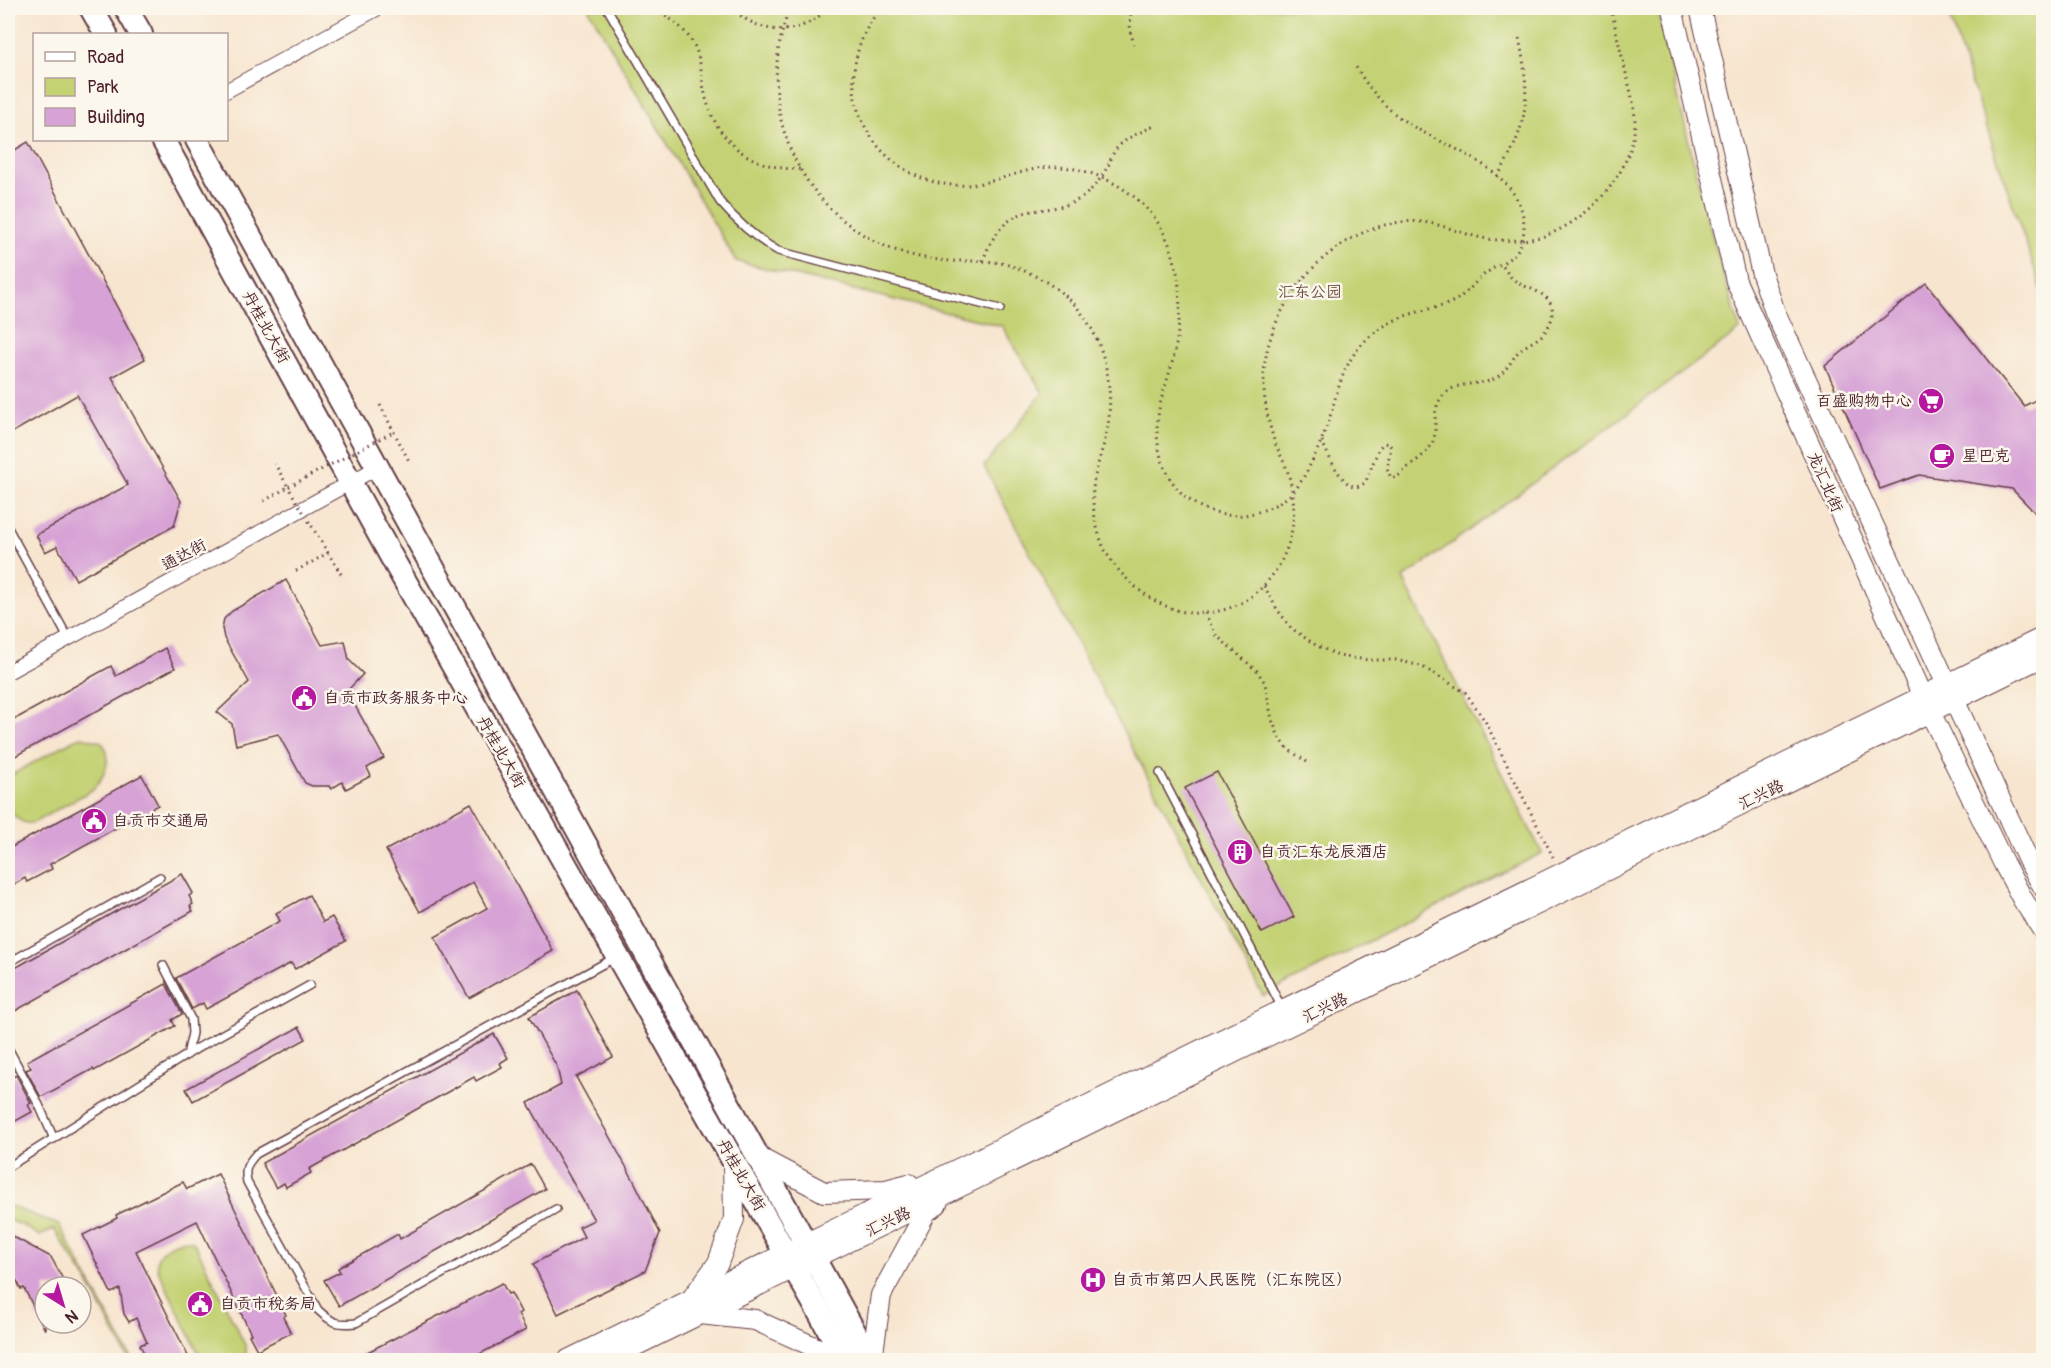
<svg xmlns="http://www.w3.org/2000/svg" width="2051" height="1368" viewBox="0 0 2051 1368" font-family="Pangolin,'LXGW WenKai TC',sans-serif">
  <style>
    .green { fill: #c4d274; stroke: #877850; stroke-width: 1.5 }
    .building { fill: #d7a2d5 }
    .lines { fill: none; stroke-linecap: round; stroke-linejoin: round }
    .service-casing { stroke: #643d44; stroke-width: 10 }
    .minor-casing { stroke: #643d44; stroke-width: 16 }
    .secondary-casing { stroke: #643d44; stroke-width: 22 }
    .primary-casing { stroke: #643d44; stroke-width: 26 }
    .path { stroke: #643d44; stroke-width: 3; stroke-dasharray: 1.5 4.5; stroke-linecap: butt }
    .service { stroke: #fff; stroke-width: 7 }
    .minor { stroke: #fff; stroke-width: 14 }
    .secondary { stroke: #fff; stroke-width: 20 }
    .primary { stroke: #fff; stroke-width: 22 }
    .path-bridge { stroke: #643d44; stroke-width: 3; stroke-dasharray: 1.5 4.5; stroke-linecap: butt }
    .labels { text-anchor: middle; dominant-baseline: central; stroke-width: 5; stroke-linejoin: round; paint-order: stroke }
    .park-label { font-size: 16px; fill: #684c3d; stroke: #fbf7ec }
    .street-label { font-size: 16px; fill: #4a1f2b; stroke: #fbf7ec }
    .poi-label { font-size: 16px; fill: #4a1f2b; stroke: #fbf7ec; text-anchor: start }
  </style>
  <rect width="100%" height="100%" fill="#fbf7ec"/>
  <filter id="ink" filterUnits="userSpaceOnUse"><feTurbulence type="fractalNoise" baseFrequency=".0167" numOctaves="2"/><feDisplacementMap in="SourceGraphic" scale="12" xChannelSelector="R" yChannelSelector="G"/><feConvolveMatrix kernelMatrix="1 2 1 2 8 2 1 2 1" color-interpolation-filters="sRGB"/></filter>
  <filter id="wash" filterUnits="userSpaceOnUse"><feTurbulence type="fractalNoise" baseFrequency=".008" numOctaves="4" result="noise"/><feDisplacementMap in="SourceGraphic" scale="24" xChannelSelector="R" yChannelSelector="G"/><feGaussianBlur stdDeviation="1.35" result="paint"/><feColorMatrix in="noise" values="0 0 0 0 0 0 0 0 0 0 0 0 0 0 0 0 0 1.4 0 .05"/><feComposite in="paint" operator="in"/></filter>
  <g filter="url(#wash)">
    <rect width="100%" height="100%" fill="#f7e5cf"/>
    <!-- green -->
    <g class="green">
      <path d="M 588,8 L 1657,8 L 1706,214 L 1740,330 L 1403,579 L 1542,853 L 1263,996 L 984,466 L 1043,393 L 1002,326 L 736,261 Z"/>
      <path d="M 1957,8 L 2043,8 L 2043,294 L 1948,13 Z"/>
      <path d="M 82,737 L 101,742 C 115,756 104,778 92,790 L 33,823 C 21,825 11,815 8,803 C 6,795 7,785 8,777 L 75,739 Z"/>
      <path d="M 8,1205 L 59,1225 L 132,1360 L 129,1360 L 86,1279 L 54,1229 L 40,1236 L 22,1225 L 8,1220 Z"/>
      <path d="M 186,1240 L 193,1242 L 197,1248 L 245,1345 L 247,1356 L 243,1360 L 202,1360 L 159,1272 C 151,1252 169,1244 186,1240 Z"/>
    </g>
    <g id="blocks">
      <!-- building -->
      <g class="building">
        <path d="M 28,142 L 145,359 L 112,377 L 181,501 L 174,526 L 76,580 L 57,546 L 45,552 L 36,535 L 128,485 L 77,395 L 8,435 L 8,154 Z"/>
        <path d="M 1926,283 L 2024,406 L 2043,396 L 2043,521 L 2012,489 L 1919,475 L 1880,489 L 1825,366 Z"/>
        <path d="M 286,580 L 322,645 L 345,641 L 349,660 L 363,674 L 347,691 L 384,758 L 367,768 L 371,776 L 346,789 L 342,782 L 331,789 L 329,786 L 312,786 L 305,783 L 278,734 L 236,745 L 232,724 L 217,712 L 249,682 L 224,638 L 222,628 L 224,619 L 232,611 Z"/>
        <path d="M 165,648 L 175,668 L 8,760 L 8,723 L 111,666 L 116,676 Z"/>
        <path d="M 1217,772 L 1294,917 L 1262,933 L 1185,788 Z"/>
        <path d="M 142,775 L 158,805 L 50,864 L 52,869 L 27,882 L 25,878 L 8,888 L 8,849 Z"/>
        <path d="M 471,803 L 553,951 L 469,998 L 435,937 L 487,908 L 473,882 L 420,912 L 386,850 Z"/>
        <path d="M 182,874 L 193,893 L 189,896 L 193,904 L 190,906 L 193,911 L 8,1015 L 8,972 Z"/>
        <path d="M 309,895 L 323,922 L 332,917 L 346,941 L 295,969 L 291,963 L 206,1009 L 203,1003 L 192,1009 L 176,978 L 280,921 L 276,913 Z"/>
        <path d="M 166,984 L 182,1014 L 172,1020 L 175,1026 L 94,1071 L 93,1069 L 41,1097 L 26,1070 L 31,1068 L 27,1061 Z"/>
        <path d="M 577,990 L 613,1057 L 576,1077 L 633,1179 L 660,1233 L 645,1271 L 558,1314 L 533,1264 L 584,1237 L 579,1227 L 594,1220 L 528,1103 L 561,1085 L 557,1067 L 529,1017 Z"/>
        <path d="M 299,1027 L 306,1039 L 193,1101 L 186,1089 Z"/>
        <path d="M 494,1034 L 508,1058 L 500,1063 L 502,1067 L 476,1081 L 474,1077 L 444,1094 L 309,1169 L 311,1173 L 286,1187 L 284,1183 L 276,1188 L 262,1163 Z"/>
        <path d="M 16,1075 L 31,1103 L 28,1105 L 32,1112 L 12,1123 L 8,1113 L 8,1080 Z"/>
        <path d="M 531,1164 L 545,1189 L 339,1306 L 324,1280 L 340,1272 L 338,1268 L 398,1234 L 400,1239 Z"/>
        <path d="M 218,1174 L 278,1298 L 286,1315 L 283,1317 L 291,1333 L 257,1350 L 249,1335 L 251,1334 L 197,1221 L 136,1251 L 190,1360 L 157,1360 L 154,1355 L 147,1359 L 140,1345 L 147,1342 L 136,1318 L 129,1322 L 124,1314 L 120,1289 L 111,1293 L 83,1235 L 117,1218 L 116,1215 L 183,1182 L 187,1189 Z"/>
        <path d="M 8,1234 L 51,1257 L 67,1287 L 45,1287 L 45,1330 L 24,1288 L 21,1289 L 13,1273 L 8,1270 Z"/>
        <path d="M 502,1283 L 508,1294 L 511,1293 L 521,1312 L 518,1314 L 526,1330 L 468,1360 L 352,1360 Z"/>
      </g>
    </g>
  </g>
  <g filter="url(#ink)">
    <use href="#blocks" fill-opacity="0" stroke="#643d44" stroke-width="1.5"/>
    <g class="lines">
      <!-- service casing -->
      <g class="service-casing">
        <g id="service">
          <path d="M 607,8 L 720,202 C 738,223 755,238 778,251 L 1000,309"/>
          <path d="M 8,528 L 68,638"/>
          <path d="M 1160,773 L 1282,1008"/>
          <path d="M 8,963 L 160,877"/>
          <path d="M 163,965 L 191,1019 L 192,1033 L 187,1055"/>
          <path d="M 8,1048 L 39,1105 L 54,1139"/>
          <path d="M 8,1167 L 201,1046 L 310,985"/>
          <path d="M 556,1209 L 356,1323 C 337,1325 332,1323 318,1310 L 247,1182 C 244,1169 247,1164 256,1154 L 614,958"/>
        </g>
      </g>
      <!-- minor casing -->
      <g class="minor-casing">
        <g id="minor">
          <path d="M 226,91 L 378,8"/>
          <path d="M 8,672 L 378,467"/>
        </g>
      </g>
      <!-- secondary casing -->
      <g class="secondary-casing">
        <g id="secondary">
          <path d="M 1672,8 L 1736,281 L 1930,712 L 2004,864 L 2023,900 L 2044,932"/>
          <path d="M 1700,8 L 1762,274 L 1775,312 L 2028,860 L 2044,888"/>
          <path d="M 756,1156 L 824,1192 L 886,1190 L 909,1184"/>
          <path d="M 693,1297 L 718,1263 L 734,1219 L 733,1160"/>
          <path d="M 700,1314 L 755,1320 L 821,1350 L 833,1360"/>
          <path d="M 568,1360 L 2044,637"/>
          <path d="M 606,1360 L 2044,656"/>
          <path d="M 872,1360 L 881,1295 L 926,1212 L 937,1204"/>
        </g>
      </g>
      <!-- primary casing -->
      <g class="primary-casing">
        <g id="primary">
          <path d="M 91,8 L 106,34"/>
          <path d="M 126,8 L 141,34"/>
          <path d="M 163,140 L 392,558 L 846,1360"/>
          <path d="M 197,140 L 870,1360"/>
        </g>
      </g>
      <!-- path -->
      <g class="path">
        <path d="M 649,8 C 668,15 684,27 694,45 C 702,61 701,77 705,94 C 715,141 752,170 800,169"/>
        <path d="M 731,8 C 761,35 798,39 828,8"/>
        <path d="M 790,8 C 760,83 780,168 843,220 C 859,233 878,245 898,251 C 914,257 934,260 951,261 C 969,261 988,260 1005,264 C 1030,271 1057,286 1075,305 C 1105,339 1115,388 1107,431 C 1102,455 1091,478 1093,502 C 1094,518 1099,540 1107,554 C 1126,585 1165,616 1203,613 C 1227,612 1250,602 1266,583 C 1293,553 1300,511 1288,473 C 1285,462 1278,452 1274,440 C 1268,421 1263,398 1264,378 C 1264,342 1281,306 1303,279 C 1332,244 1382,214 1429,223 C 1455,228 1472,239 1499,240 C 1517,241 1536,240 1552,233 C 1594,215 1634,169 1635,122 C 1635,101 1627,81 1623,60 C 1618,43 1615,25 1611,8"/>
        <path d="M 881,8 C 860,32 850,66 855,98 C 866,154 920,193 976,184 C 1004,180 1027,167 1056,167 C 1084,167 1116,181 1138,200 C 1183,239 1186,305 1173,359 C 1169,378 1160,397 1158,417 C 1153,451 1168,490 1199,506 C 1229,523 1263,516 1290,495 C 1297,489 1302,480 1307,471 C 1315,456 1322,440 1328,423 C 1339,388 1343,357 1374,333 C 1388,322 1405,315 1422,311 C 1431,308 1441,307 1450,303 C 1462,298 1470,288 1479,279 C 1499,260 1524,261 1524,226 C 1522,168 1445,148 1406,122 C 1386,109 1368,88 1356,67"/>
        <path d="M 1131,8 L 1130,31 L 1134,44"/>
        <path d="M 1497,177 C 1529,126 1531,95 1519,38"/>
        <path d="M 983,261 C 990,240 1003,218 1027,212 C 1046,208 1067,209 1084,196 C 1095,187 1102,177 1109,164 C 1111,159 1113,152 1117,148 C 1128,136 1142,132 1156,125"/>
        <path d="M 380,405 L 409,461"/>
        <path d="M 1322,441 C 1327,453 1348,503 1366,481 L 1379,448 L 1384,443 L 1389,444 L 1391,447 L 1387,468 L 1391,478 C 1400,477 1404,471 1410,465 C 1417,460 1425,455 1430,447 C 1442,430 1426,409 1447,392 C 1460,381 1479,386 1494,379 C 1506,373 1510,362 1518,352 C 1526,344 1537,341 1544,333 C 1547,329 1551,323 1552,317 C 1556,293 1531,291 1517,282 C 1510,278 1506,271 1502,265"/>
        <path d="M 264,501 L 288,487 L 275,464"/>
        <path d="M 296,571 L 328,553 L 343,577"/>
        <path d="M 1264,586 L 1277,609 L 1291,628 L 1314,644 L 1338,656 L 1368,660 L 1396,660 L 1421,666 L 1466,693 L 1485,721 L 1553,857"/>
        <path d="M 1205,613 L 1216,635 L 1257,671 L 1265,683 L 1272,720 L 1279,737 L 1289,750 L 1307,762"/>
      </g>
      <!-- service -->
      <use href="#service" class="service"/>
      <!-- minor -->
      <use href="#minor" class="minor"/>
      <!-- secondary -->
      <use href="#secondary" class="secondary"/>
      <!-- primary -->
      <use href="#primary" class="primary"/>
      <!-- path-bridge -->
      <path class="path-bridge" d="M 328,553 L 288,487 L 393,432"/>
    </g>
  </g>
  <!-- icons -->
  <defs>
    <g id="supermarket-disc" transform="scale(1.35)"><circle r="9.5" fill="#b5179e" stroke="#fbf7ec"/><path d="M-6-5.5h2.5l.6 2H6L4.5 2H-2.5L-4.4-4H-6ZM-1.5 3.2a1.3 1.3 0 1 0 .1 0ZM3 3.2a1.3 1.3 0 1 0 .1 0Z" fill="#fff"/></g>
    <g id="cafe-disc" transform="scale(1.35)"><circle r="9.5" fill="#b5179e" stroke="#fbf7ec"/><path d="M-5.5-4.5H6V0H3Q3 3.5 0 3.5H-2.5Q-5.5 3.5-5.5 0ZM3-3.2v2h1.7v-2ZM-6 4.5H4V6H-6Z" fill="#fff"/></g>
    <g id="civic-disc" transform="scale(1.35)"><circle r="9.5" fill="#b5179e" stroke="#fbf7ec"/><path d="M-.6-6.5H3V-4.5H.6V-3L4-1V1h2V6H-6V1h2V-1L-.6-3ZM-1.2 2.5V6h2.4V2.5Z" fill="#fff"/></g>
    <g id="building-disc" transform="scale(1.35)"><circle r="9.5" fill="#b5179e" stroke="#fbf7ec"/><path d="M-4-6H4V6H1V3H-1V6H-4ZM-2.5-4.3h1.7v1.8h-1.7ZM.8-4.3h1.7v1.8H.8ZM-2.5-1h1.7V.8h-1.7ZM.8-1h1.7V.8H.8Z" fill="#fff"/></g>
    <g id="hospital-disc" transform="scale(1.35)"><circle r="9.5" fill="#b5179e" stroke="#fbf7ec"/><path d="M-5-5h3v3.5h4V-5h3V5h-3V1.5h-4V5h-3Z" fill="#fff"/></g>
  </defs>
  <g fill-rule="evenodd">
    <use href="#supermarket-disc" x="1931" y="401"/>
    <use href="#cafe-disc" x="1942" y="456"/>
    <use href="#civic-disc" x="304" y="698"/>
    <use href="#civic-disc" x="94" y="821"/>
    <use href="#building-disc" x="1240" y="852"/>
    <use href="#hospital-disc" x="1093" y="1280"/>
    <use href="#civic-disc" x="200" y="1304"/>
  </g>
  <g class="labels">
    <!-- park labels -->
    <g class="park-label">
      <text x="1310" y="292">汇东公园</text>
    </g>
    <!-- street labels -->
    <g class="street-label">
      <text transform="translate(266 327) rotate(61)">丹桂北大街</text>
      <text transform="translate(1825 482) rotate(66)">龙汇北街</text>
      <text transform="translate(184 555) rotate(-29)">通达街</text>
      <text transform="translate(501 752) rotate(60)">丹桂北大街</text>
      <text transform="translate(1761 795) rotate(-26)">汇兴路</text>
      <text transform="translate(1325 1008) rotate(-26)">汇兴路</text>
      <text transform="translate(741 1175) rotate(60)">丹桂北大街</text>
      <text transform="translate(888 1222) rotate(-26)">汇兴路</text>
    </g>
    <!-- poi labels -->
    <g class="poi-label">
      <text x="1912" y="401" text-anchor="end">百盛购物中心</text>
      <text x="1962" y="456">星巴克</text>
      <text x="324" y="698">自贡市政务服务中心</text>
      <text x="113" y="821">自贡市交通局</text>
      <text x="1260" y="852">自贡汇东龙辰酒店</text>
      <text x="1112" y="1280">自贡市第四人民医院（汇东院区）</text>
      <text x="220" y="1304">自贡市税务局</text>
    </g>
  </g>
  <!-- margin -->
  <rect width="2051" height="1368" fill="none" stroke="#fbf7ec" stroke-width="30"/>
  <!-- legend -->
  <rect x="33" y="33" width="195" height="108" fill="#fbf7ec" stroke="#b4a19f" stroke-width="1.5"/>
  <rect x="45" y="52" width="30" height="9" fill="#ffffff" stroke="#b4a19f" stroke-width="1.5"/>
  <text x="87" y="63" font-size="18" fill="#4a1f2b">Road</text>
  <rect x="45" y="78" width="30" height="18" fill="#c4d274" stroke="#b4a19f" stroke-width="1.5"/>
  <text x="87" y="93" font-size="18" fill="#4a1f2b">Park</text>
  <rect x="45" y="108" width="30" height="18" fill="#d7a2d5" stroke="#b4a19f" stroke-width="1.5"/>
  <text x="87" y="123" font-size="18" fill="#4a1f2b">Building</text>
  <!-- north arrow -->
  <g transform="translate(63 1305) rotate(143)"><circle r="28" fill="#fbf7ec" stroke="#b4a19f" stroke-width="1.5"/>
  <path d="M0-4.5L10 22L0 15L-10 22Z" fill="#b5179e"/>
  <text y="-9" font-size="16" font-weight="bold" text-anchor="middle" fill="#4a1f2b">N</text>
  </g>
</svg>
